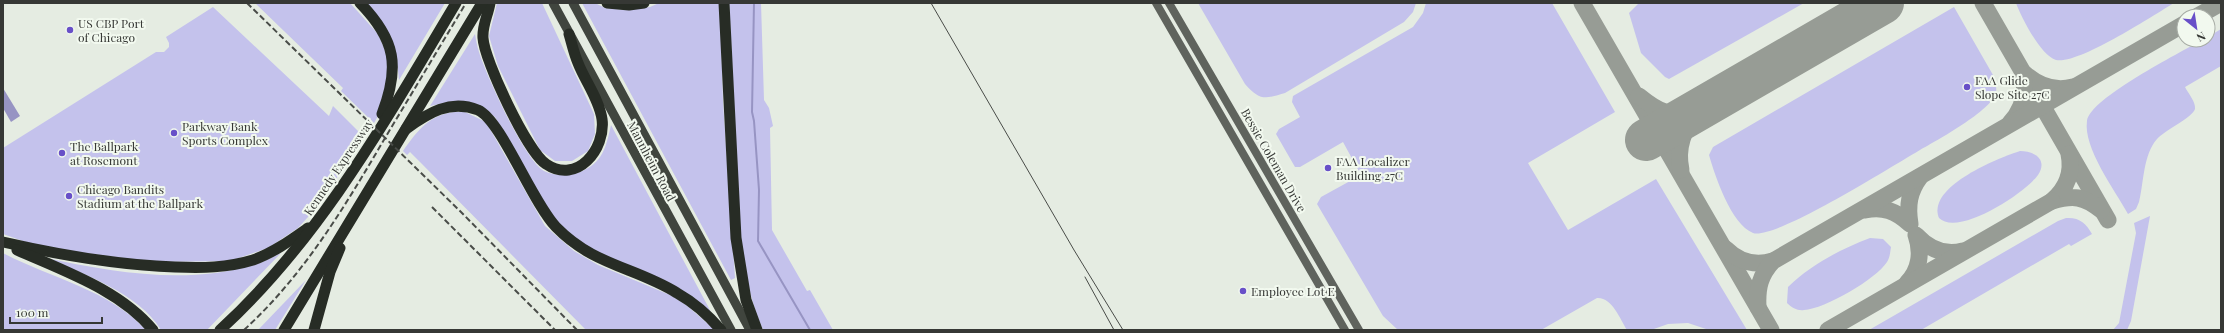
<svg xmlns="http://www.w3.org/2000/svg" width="2224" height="333" viewBox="0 0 2224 333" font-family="'Playfair Display',serif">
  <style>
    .green { fill: #c4c2ec }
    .water { fill: #9794c3 }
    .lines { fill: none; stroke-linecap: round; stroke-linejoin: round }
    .stream { stroke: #9794c3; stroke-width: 2 }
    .taxiway { stroke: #979c95; stroke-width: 17 }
    .runway { stroke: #979c95; stroke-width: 42 }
    .secondary { stroke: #5f635d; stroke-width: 8 }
    .primary { stroke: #40453e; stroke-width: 9 }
    .highway { stroke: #272c25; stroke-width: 11 }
    .tram { stroke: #494c48; stroke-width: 1 }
    .rail { stroke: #494c48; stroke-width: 2; stroke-dasharray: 6 3; stroke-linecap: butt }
    .poi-dot { fill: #684fc8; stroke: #f2f9ef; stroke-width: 1.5 }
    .labels { text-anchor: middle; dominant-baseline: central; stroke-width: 4; stroke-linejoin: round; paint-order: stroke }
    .poi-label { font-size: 12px; fill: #363835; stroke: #f2f9ef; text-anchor: start }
    .street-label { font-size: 12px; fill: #363835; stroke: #f2f9ef }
  </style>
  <rect width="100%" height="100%" fill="#e5ece2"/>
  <!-- green -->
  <g class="green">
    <path d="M 255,3 L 350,3 L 378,34 L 391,64 L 382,109 L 374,123 L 341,91 L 343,88 Z"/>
    <path d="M 365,3 L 445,3 L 399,80 C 396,41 388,33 365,3 Z"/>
    <path d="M 497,3 L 542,3 L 594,114 L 595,134 L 588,151 L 572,161 L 555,161 L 540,150 L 498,66 L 489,36 Z"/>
    <path d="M 582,3 L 595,3 L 605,8 L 626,10 L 650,7 L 659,3 L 720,3 L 723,102 L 735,278 L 731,280 Z"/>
    <path d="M 729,3 L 761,3 L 764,100 L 769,108 L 773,126 L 770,128 L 772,230 L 807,291 L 810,290 L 833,330 L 763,330 C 739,276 739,213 736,154 C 734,104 732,53 729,3 Z"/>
    <path d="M 1198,3 L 1416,3 L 1413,12 L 1404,22 L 1285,93 C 1265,99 1260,101 1245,84 Z"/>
    <path d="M 1426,3 L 1552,3 L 1615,112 L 1528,163 L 1568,230 L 1656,179 L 1747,330 L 1709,330 L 1688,323 L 1668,324 L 1651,330 L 1627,330 C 1620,319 1612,297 1597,298 L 1541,330 L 1398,330 L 1383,316 L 1317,204 L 1321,197 L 1361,175 L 1343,142 L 1300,167 L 1295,167 L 1276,134 L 1279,129 L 1300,117 L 1292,102 L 1293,96 L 1413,27 L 1423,13 Z"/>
    <path d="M 1639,3 L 1804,3 L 1669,79 L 1665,77 L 1641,53 L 1629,13 Z"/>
    <path d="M 2016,3 L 2174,3 C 2152,16 2078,65 2056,60 C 2041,56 2021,17 2016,3 Z"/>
    <path d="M 213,7 L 329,116 L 333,106 L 364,137 L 318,206 L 298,228 L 268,248 L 230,261 L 152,262 L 40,247 L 3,234 L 3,148 L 156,52 L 164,52 L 169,47 L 169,43 L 166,37 Z"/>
    <path d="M 1954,7 L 1993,75 C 1995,81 1997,86 1996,93 C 1992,110 1936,141 1920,150 C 1894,165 1774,241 1753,233 C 1731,224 1715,176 1709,155 L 1713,147 Z"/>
    <path d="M 2221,29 L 2221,66 L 2185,87 C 2188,93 2196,102 2195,109 C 2193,117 2164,131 2157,139 C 2143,155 2144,182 2139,202 L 2136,209 L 2128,214 C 2115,190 2083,148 2087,121 C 2090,98 2180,53 2202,40 L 2208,40 L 2208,37 Z"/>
    <path d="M 475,34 C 476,40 477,46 479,52 C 486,75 525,161 544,171 C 554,176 570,176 580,172 C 603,163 606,147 611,125 L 711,312 L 589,249 L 557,223 L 536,192 L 495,117 L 478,105 L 455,101 L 430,106 Z"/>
    <path d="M 455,112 L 465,112 L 486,122 L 545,226 L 574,251 L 598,265 L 670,295 L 685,304 L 715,330 L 586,330 L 420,162 L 410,152 L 407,155 L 403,151 C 417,131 430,114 455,112 Z"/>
    <path d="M 2020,151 C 2035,151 2048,160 2038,175 C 2025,193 1958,237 1939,218 C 1926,187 1998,158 2020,151 Z"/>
    <path d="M 2150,216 L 2131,321 L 2127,330 L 2113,330 L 2119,323 L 2136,233 L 2134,223 Z"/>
    <path d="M 2066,218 C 2079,217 2086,223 2092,234 L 2071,246 L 2069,244 L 1921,330 L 1869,330 L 2058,221 Z"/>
    <path d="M 1870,238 L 1883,239 L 1891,247 C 1890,253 1890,257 1887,262 C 1876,279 1825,309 1804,310 C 1798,311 1792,308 1787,303 L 1788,287 C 1812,264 1839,250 1870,238 Z"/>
    <path d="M 3,253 C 50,278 108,289 146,330 L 3,330 Z"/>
    <path d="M 281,253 L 207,330 L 161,330 C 139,293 83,274 46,258 C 112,272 186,285 253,265 C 263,263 272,257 281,253 Z"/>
    <path d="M 306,280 L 275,330 L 258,330 Z"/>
  </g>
  <!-- water -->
  <path class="water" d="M 3,88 L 20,116 L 11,122 L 3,108 Z"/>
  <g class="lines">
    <!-- stream -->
    <path class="stream" d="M 754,3 L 752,112 L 754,121 L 759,190 L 758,241 L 810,330"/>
    <!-- taxiway -->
    <g class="taxiway">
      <path d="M 1582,3 L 1771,330"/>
      <path d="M 1983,3 L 2108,220"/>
      <path d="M 2198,16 L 2221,3"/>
      <path d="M 2025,74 C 2039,86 2055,92 2073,87"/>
      <path d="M 1639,96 C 1661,114 1669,116 1697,111 C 1684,129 1676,147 1681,170"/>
      <path d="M 2010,123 C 2023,109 2027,93 2023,75"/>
      <path d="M 2069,154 C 2073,173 2066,189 2052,201 C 2073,195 2084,196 2101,210"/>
      <path d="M 1865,210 C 1883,206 1896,211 1910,224 C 1907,205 1909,192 1920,177"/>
      <path d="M 1726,249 C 1739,262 1756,266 1773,261"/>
      <path d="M 1907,283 C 1920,270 1922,252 1916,235 C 1929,249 1945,256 1963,251"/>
      <path d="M 1758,307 C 1757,288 1760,275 1773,261 L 2184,24"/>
      <path d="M 1828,330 L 2052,201"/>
    </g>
    <!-- runway -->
    <path class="runway" d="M 1646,140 L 1883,3"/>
    <!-- secondary -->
    <g class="secondary">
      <path d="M 1156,3 L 1345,330"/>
      <path d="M 1169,3 L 1359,330"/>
    </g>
    <!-- primary -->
    <g class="primary">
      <path d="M 553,3 L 731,330"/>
      <path d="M 573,3 L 750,330"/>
    </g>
    <!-- highway -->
    <g class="highway">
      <path d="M 360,3 C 396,40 400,67 382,114"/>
      <path d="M 490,3 C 488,15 482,26 483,38 C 484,60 528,153 546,164 C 577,185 606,149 602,119 C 599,99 585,81 578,63 C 574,54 572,44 569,34"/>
      <path d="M 607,3 L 629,5 L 644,3"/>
      <path d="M 724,3 L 736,238 L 746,300 L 757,330"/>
      <path d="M 406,129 C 428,113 450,99 478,110 C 501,120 532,202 556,227 C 594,266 635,267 677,293 C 693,302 709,316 721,330"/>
      <path d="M 3,242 C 60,255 116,265 175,267 C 202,268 227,268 253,260 C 273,253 291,240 308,228"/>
      <path d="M 17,250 C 64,271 120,290 153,330"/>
      <path d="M 220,330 C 320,239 387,118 456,3"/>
      <path d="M 284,330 L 482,3"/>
      <path d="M 314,330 L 330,272 L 340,248"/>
    </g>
    <!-- tram -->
    <g class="tram">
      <path d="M 931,3 L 1074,250 L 1123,330"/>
      <path d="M 1085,277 L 1114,330"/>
    </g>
    <!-- rail -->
    <g class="rail">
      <path d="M 247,3 L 461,212 L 577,330"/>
      <path d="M 432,207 L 555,330"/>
      <path d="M 244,330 C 304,275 344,208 385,138 C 412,93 439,48 466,3"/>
    </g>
  </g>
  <!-- markers -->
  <g class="poi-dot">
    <circle cx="70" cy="30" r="4"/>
    <circle cx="1967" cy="87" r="4"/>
    <circle cx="174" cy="133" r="4"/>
    <circle cx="62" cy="153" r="4"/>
    <circle cx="1328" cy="168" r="4"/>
    <circle cx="69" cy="196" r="4"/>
    <circle cx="1243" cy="291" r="4"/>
  </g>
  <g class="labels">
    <!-- poi labels -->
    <g class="poi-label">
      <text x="78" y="23">US CBP Port<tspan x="78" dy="14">of Chicago</tspan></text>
      <text x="1975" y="80">FAA Glide<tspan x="1975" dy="14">Slope Site 27C</tspan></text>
      <text x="182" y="126">Parkway Bank<tspan x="182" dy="14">Sports Complex</tspan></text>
      <text x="70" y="146">The Ballpark<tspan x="70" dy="14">at Rosemont</tspan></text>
      <text x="1336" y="161">FAA Localizer<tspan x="1336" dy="14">Building 27C</tspan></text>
      <text x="77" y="189">Chicago Bandits<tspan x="77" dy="14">Stadium at the Ballpark</tspan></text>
      <text x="1251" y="291">Employee Lot E</text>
    </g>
    <!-- street labels -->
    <g class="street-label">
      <text transform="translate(1274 160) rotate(60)">Bessie Coleman Drive</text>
      <text transform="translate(652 161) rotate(62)">Mannheim Road</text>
      <text transform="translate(338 167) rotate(-56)">Kennedy Expressway</text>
    </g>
  </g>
  <!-- border -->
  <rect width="2224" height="333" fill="none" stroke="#363835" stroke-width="8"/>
  <!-- north arrow -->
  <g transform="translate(2196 28) rotate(150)"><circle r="19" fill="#f2f9ef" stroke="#a7aca5"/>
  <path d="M0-3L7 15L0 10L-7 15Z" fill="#684fc8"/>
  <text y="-6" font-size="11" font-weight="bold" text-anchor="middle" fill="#363835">N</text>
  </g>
  <!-- scale -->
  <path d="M10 317v6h92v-6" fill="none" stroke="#363835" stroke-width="2"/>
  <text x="16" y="317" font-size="12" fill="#363835" stroke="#f2f9ef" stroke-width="3" paint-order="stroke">100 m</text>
</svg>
